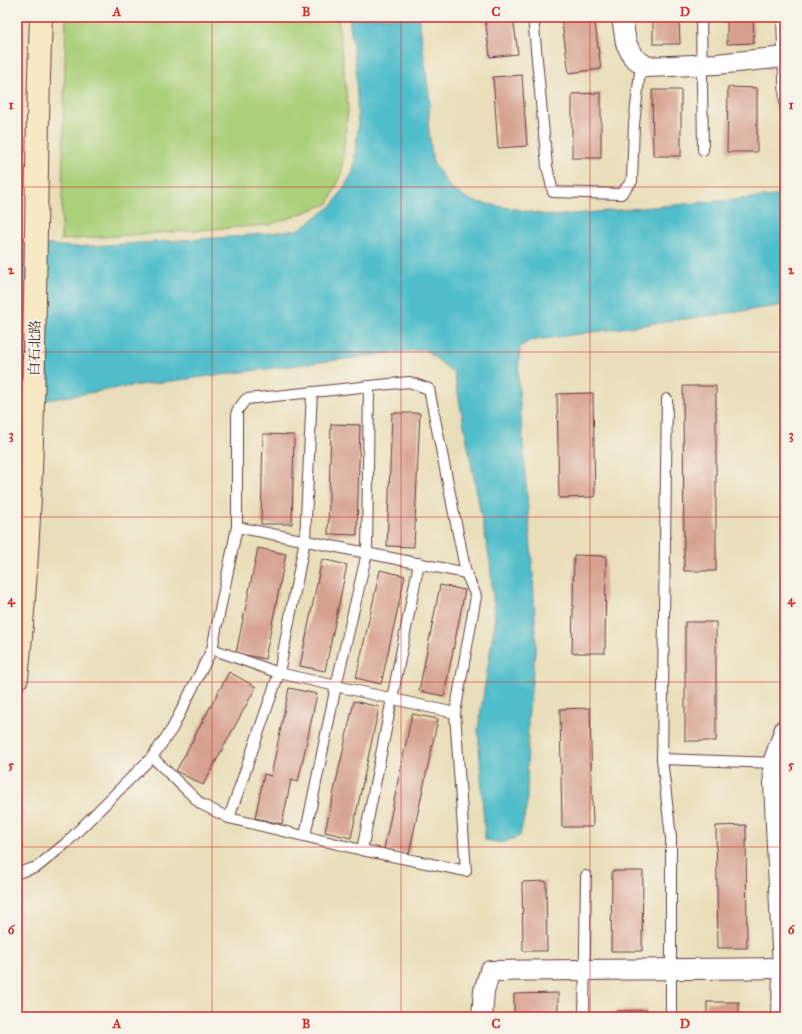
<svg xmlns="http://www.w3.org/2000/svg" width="802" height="1034" viewBox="0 0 802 1034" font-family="'IM FELL Great Primer','Noto Serif SC',serif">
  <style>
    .green { fill: #aad07a; stroke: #7a7852 }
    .water { fill: #50bdca; stroke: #4d6e7a }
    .building { fill: #d6a08f }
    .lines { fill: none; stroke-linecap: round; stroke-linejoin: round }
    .lane-casing { stroke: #623c40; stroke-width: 12 }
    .street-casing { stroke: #623c40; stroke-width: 22 }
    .secondary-casing { stroke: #623c40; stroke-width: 24 }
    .lane { stroke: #fff; stroke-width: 10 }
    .street { stroke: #fff; stroke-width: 20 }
    .secondary { stroke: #f8e8c3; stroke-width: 22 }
    .grid { fill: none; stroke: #d62828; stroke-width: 1; stroke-opacity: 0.55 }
    .labels { text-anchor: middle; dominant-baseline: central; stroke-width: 4; stroke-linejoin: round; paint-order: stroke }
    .street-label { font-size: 14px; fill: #4a1f2b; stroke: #f7f3e8 }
    .neatline { fill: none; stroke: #d62828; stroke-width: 1.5 }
    .grid-label { font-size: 13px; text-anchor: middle; font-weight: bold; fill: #d62828 }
  </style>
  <rect width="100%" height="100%" fill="#f7f3e8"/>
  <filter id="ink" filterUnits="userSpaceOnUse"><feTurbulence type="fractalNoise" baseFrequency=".025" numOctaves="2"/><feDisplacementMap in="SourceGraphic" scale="8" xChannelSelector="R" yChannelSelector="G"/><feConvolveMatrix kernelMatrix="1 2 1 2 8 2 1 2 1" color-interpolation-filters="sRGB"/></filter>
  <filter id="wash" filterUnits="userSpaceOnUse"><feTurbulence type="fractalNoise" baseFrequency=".012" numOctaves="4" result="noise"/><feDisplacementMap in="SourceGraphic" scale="16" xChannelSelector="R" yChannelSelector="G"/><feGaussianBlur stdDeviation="0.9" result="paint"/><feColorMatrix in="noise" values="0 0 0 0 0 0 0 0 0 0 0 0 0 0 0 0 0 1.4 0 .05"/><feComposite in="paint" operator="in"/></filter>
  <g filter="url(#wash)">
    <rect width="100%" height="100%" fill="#e9deb9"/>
    <!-- green -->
    <path class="green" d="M 66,17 L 338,17 L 348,109 L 341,176 L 328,204 L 269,225 L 61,240 Z"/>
    <!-- water -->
    <path class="water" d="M 349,17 L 419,17 L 430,103 L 428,124 L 433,162 L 451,189 L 472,201 L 552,216 L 785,195 L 785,305 L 529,341 L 520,347 L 518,377 L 533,575 L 536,643 L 528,720 L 527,804 L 520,836 L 502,843 L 485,840 L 478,729 L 495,622 L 490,562 L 454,373 L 424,349 L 124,387 L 17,405 L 17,242 L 75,247 L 231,237 L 298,230 L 333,205 L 353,172 L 358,128 L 356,68 Z"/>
    <g id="blocks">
      <!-- building -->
      <g class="building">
        <path d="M 485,17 L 513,17 L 518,54 L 490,57 Z"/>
        <path d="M 561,17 L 594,17 L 601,69 L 569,73 Z"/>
        <path d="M 653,17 L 679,17 L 680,44 L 653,44 Z"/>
        <path d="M 727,17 L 753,17 L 754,43 L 727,44 Z"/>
        <path d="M 522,75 L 527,146 L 498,148 L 493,77 Z"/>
        <path d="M 728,87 L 757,88 L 757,152 L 727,152 Z"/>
        <path d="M 652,90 L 681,90 L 681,156 L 653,156 Z"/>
        <path d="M 601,93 L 601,158 L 572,158 L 572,94 Z"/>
        <path d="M 683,386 L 716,386 L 716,571 L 684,571 Z"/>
        <path d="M 593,393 L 595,497 L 559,498 L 557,394 Z"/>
        <path d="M 392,413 L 420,413 L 414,547 L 387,546 Z"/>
        <path d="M 331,424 L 360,425 L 357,535 L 328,534 Z"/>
        <path d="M 263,434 L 294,435 L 292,524 L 261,524 Z"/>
        <path d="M 258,548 L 286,554 L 265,659 L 236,653 Z"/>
        <path d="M 574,555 L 606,556 L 605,653 L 572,653 Z"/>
        <path d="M 322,559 L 347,565 L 325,671 L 300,666 Z"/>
        <path d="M 380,570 L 405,576 L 381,684 L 356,678 Z"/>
        <path d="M 440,585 L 465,590 L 444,696 L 419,691 Z"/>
        <rect x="685" y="622" width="31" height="119"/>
        <path d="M 229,672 L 256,687 L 203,785 L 176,771 Z"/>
        <path d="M 289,688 L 317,694 L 298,782 L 291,780 L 282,824 L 255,818 L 264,774 L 271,776 Z"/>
        <path d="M 354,701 L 379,707 L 351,838 L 325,832 Z"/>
        <path d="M 590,708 L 593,827 L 562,827 L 560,709 Z"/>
        <path d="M 412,714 L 438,719 L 409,854 L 384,849 Z"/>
        <path d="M 746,825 L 747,948 L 718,948 L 716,826 Z"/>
        <path d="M 612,871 L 643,871 L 642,951 L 611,951 Z"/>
        <path d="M 546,881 L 547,951 L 523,951 L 522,882 Z"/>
        <path d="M 558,993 L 558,1017 L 514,1017 L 514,994 Z"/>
        <rect x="707" y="1002" width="32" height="15"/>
        <path d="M 647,1010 L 647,1017 L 616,1017 L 616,1011 Z"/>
      </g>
    </g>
  </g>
  <g filter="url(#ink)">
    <use href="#blocks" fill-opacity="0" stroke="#623c40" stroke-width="1"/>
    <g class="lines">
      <!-- lane casing -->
      <g class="lane-casing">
        <g id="lane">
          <path d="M 533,17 L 547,166 L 553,192 L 621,194 L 632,181 L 634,124 L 641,63"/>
          <path d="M 701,17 L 703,150"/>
          <path d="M 782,17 L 785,106"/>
          <path d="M 667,399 L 662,759 L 671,838 L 671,1017"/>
          <path d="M 237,527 L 466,573"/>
          <path d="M 212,649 L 279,673 L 455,713"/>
          <path d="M 662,759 L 773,763"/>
          <path d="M 229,818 L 279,673 L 305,540 L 312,392"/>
          <path d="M 305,836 L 336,686 L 367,553 L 369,386"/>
          <path d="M 362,850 L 419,563"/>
          <path d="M 17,873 L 37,867 L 65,844 L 152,757 L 172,729 L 212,649 L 237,527 L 237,411 L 246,399 L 409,382 L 429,389 L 466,573 L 476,596 L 455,713 L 466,871 L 362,850 L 229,818 L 201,804 L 152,757"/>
          <path d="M 584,1017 L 586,876"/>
        </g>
      </g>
      <!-- street casing -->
      <g class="street-casing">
        <g id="street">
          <path d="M 622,17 L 626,43 L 633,57 L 647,67 L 717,64 L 785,57"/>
          <path d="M 482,1017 L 484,991 L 490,971 L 785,968"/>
          <path d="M 782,1017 L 783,968 L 773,763 L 785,729"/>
        </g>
      </g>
      <!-- secondary casing -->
      <g class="secondary-casing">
        <path id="secondary" d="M 17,678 C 40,458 32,238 41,17"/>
      </g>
      <!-- lane -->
      <use href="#lane" class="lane"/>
      <!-- street -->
      <use href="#street" class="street"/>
      <!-- secondary -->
      <use href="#secondary" class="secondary"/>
    </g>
  </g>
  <!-- grid -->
  <path class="grid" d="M 212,17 L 212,1017M 401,17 L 401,1017M 590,17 L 590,1017M 17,187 L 785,187M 17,352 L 785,352M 17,517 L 785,517M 17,682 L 785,682M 17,847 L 785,847"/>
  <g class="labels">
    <!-- street labels -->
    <g class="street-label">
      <text transform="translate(35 348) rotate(-89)">白石北路</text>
    </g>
  </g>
  <!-- margin -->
  <rect width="802" height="1034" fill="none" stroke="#f7f3e8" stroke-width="44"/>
  <rect x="22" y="22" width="758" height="990" class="neatline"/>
  <g class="grid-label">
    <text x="117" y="16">A</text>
    <text x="306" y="16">B</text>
    <text x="496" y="16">C</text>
    <text x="685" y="16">D</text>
    <text x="11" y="109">1</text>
    <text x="791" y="109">1</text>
    <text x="11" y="274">2</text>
    <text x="791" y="274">2</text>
    <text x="11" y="439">3</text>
    <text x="791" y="439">3</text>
    <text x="11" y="604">4</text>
    <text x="791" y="604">4</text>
    <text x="11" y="769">5</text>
    <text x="791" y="769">5</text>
    <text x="11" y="934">6</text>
    <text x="791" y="934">6</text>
    <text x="117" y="1028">A</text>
    <text x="306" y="1028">B</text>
    <text x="496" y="1028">C</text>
    <text x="685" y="1028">D</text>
  </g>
</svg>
